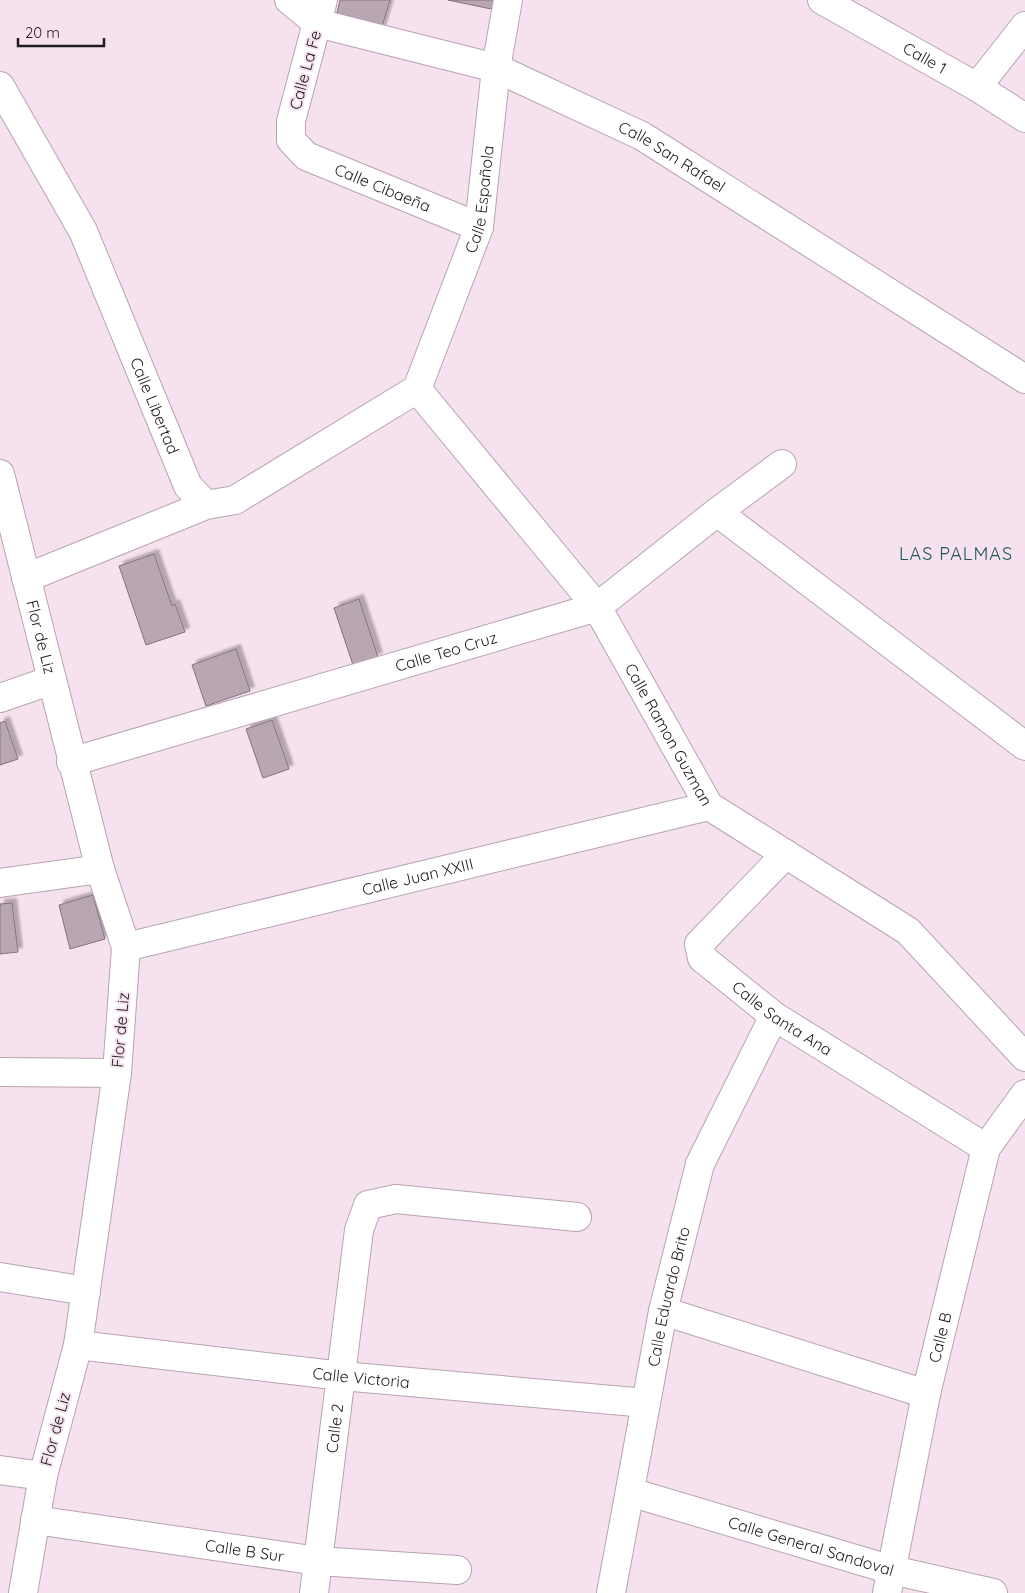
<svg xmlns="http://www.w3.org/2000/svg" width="1025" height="1593" viewBox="0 0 1025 1593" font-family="Quicksand,sans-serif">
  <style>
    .building { fill: #b9a6b3; stroke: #84727e; filter: url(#shadow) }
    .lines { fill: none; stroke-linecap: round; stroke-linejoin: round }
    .minor-casing { stroke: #b8a4b1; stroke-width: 30 }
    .minor { stroke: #fff; stroke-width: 28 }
    .labels { text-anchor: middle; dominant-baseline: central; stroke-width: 4; stroke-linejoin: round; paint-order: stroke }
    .street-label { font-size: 16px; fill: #211a1f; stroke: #f6e1ef }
    .neighbourhood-label { font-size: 18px; letter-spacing: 1px; fill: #1d5753; stroke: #f6e1ef }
  </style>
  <defs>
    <filter id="shadow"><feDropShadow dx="4.5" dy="-4.5" stdDeviation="1" flood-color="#0004"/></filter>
  </defs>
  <rect width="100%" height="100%" fill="#f6e1ef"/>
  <!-- building -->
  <g class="building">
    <path d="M 340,0 L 390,0 L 381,30 L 336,17 Z"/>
    <path d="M 448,0 L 498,0 L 496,10 Z"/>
    <path d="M 154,554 L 172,606 L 175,604 L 185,632 L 146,645 L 119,566 Z"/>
    <path d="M 359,599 L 378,657 L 353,665 L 334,608 Z"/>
    <path d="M 236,649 L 250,691 L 206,706 L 192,665 Z"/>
    <path d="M 272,720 L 289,769 L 263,778 L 246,729 Z"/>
    <path d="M 5,721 L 18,759 L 0,765 L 0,723 Z"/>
    <path d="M 93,895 L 105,939 L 70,949 L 59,905 Z"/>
    <path d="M 12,903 L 18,952 L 0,954 L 0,904 Z"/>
  </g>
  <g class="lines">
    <!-- minor casing -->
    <g class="minor-casing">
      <g id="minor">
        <path id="s1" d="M 289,0 L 317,23 L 496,68 L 642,136 L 1025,379"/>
        <path id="s2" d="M 323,0 L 291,121 L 291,140 L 306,156 L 479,227"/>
        <path id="s3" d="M 822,0 L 977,87 L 1025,118"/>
        <path id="s4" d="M 0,86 L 83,231 L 188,486 L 206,505"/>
        <path d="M 977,87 L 1025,26"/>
        <path id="s5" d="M 417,389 L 597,607 L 709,806 L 908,931 L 1025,1057"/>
        <path id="s6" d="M 417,389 L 479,227 L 496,68 L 508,0"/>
        <path id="s7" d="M 0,474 L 100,869 L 126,947 L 117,1073 L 78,1345 L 43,1476 L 23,1593"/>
        <path d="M 717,512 L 1025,746"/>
        <path d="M 26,578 L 206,505 L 235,500 L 417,389"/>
        <path d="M 0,698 L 52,680"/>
        <path id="s8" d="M 71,762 L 597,607 L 717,512 L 782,464"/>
        <path id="s9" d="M 786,854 L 699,944 L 702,958 L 774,1016 L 986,1148"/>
        <path d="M 0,883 L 100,869"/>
        <path id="s10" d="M 126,947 L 709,806"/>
        <path d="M 0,1072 L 117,1073"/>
        <path d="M 0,1277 L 86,1291"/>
        <path d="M 663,1311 L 926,1394"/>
        <path id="s11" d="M 78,1345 L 342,1376 L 646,1403"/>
        <path d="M 0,1470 L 43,1476"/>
        <path id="s12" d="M 630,1492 L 892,1570 L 993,1593"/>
        <path id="s13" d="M 35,1520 L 318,1561 L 457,1570"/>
        <path id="s14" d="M 314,1593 L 359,1230 L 368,1205 L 396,1199 L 577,1217"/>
        <path id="s15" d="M 611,1593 L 663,1311 L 700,1164 L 774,1016"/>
        <path id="s16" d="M 887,1593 L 926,1394 L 986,1148 L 1025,1094"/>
      </g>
    </g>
    <!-- minor -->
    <use href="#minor" class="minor"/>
  </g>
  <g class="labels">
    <!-- street labels -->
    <g class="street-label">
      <text stroke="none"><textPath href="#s3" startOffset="118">Calle 1</textPath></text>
      <text transform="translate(305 70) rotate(-75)">Calle La Fe</text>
      <text stroke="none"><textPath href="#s1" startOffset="418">Calle San Rafael</textPath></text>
      <text stroke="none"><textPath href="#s2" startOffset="249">Calle Cibaeña</textPath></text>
      <text stroke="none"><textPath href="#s6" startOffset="201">Calle Española</textPath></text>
      <text stroke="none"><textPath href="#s4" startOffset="356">Calle Libertad</textPath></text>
      <text stroke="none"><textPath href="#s7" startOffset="168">Flor de Liz</textPath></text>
      <text stroke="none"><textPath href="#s8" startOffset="391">Calle Teo Cruz</textPath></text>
      <text stroke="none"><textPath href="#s5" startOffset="429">Calle Ramon Guzman</textPath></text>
      <text stroke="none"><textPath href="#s10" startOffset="300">Calle Juan XXIII</textPath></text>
      <text stroke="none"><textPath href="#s9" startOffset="240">Calle Santa Ana</textPath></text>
      <text transform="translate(120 1030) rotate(-85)">Flor de Liz</text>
      <text stroke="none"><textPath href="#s15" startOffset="302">Calle Eduardo Brito</textPath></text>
      <text stroke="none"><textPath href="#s16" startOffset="261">Calle B</textPath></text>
      <text stroke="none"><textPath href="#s11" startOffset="285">Calle Victoria</textPath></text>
      <text stroke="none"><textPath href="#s14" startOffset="166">Calle 2</textPath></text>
      <text transform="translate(55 1429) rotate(-75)">Flor de Liz</text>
      <text stroke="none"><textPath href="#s12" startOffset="189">Calle General Sandoval</textPath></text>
      <text stroke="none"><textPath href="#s13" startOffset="212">Calle B Sur</textPath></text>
    </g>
    <!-- neighbourhood labels -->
    <g class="neighbourhood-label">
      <text x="956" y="553">LAS PALMAS</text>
    </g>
  </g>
  <!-- scale -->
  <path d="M18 38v8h86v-8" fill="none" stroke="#211a1f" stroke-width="2.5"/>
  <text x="25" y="38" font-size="15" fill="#211a1f" stroke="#f6e1ef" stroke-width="4" paint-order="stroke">20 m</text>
</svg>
